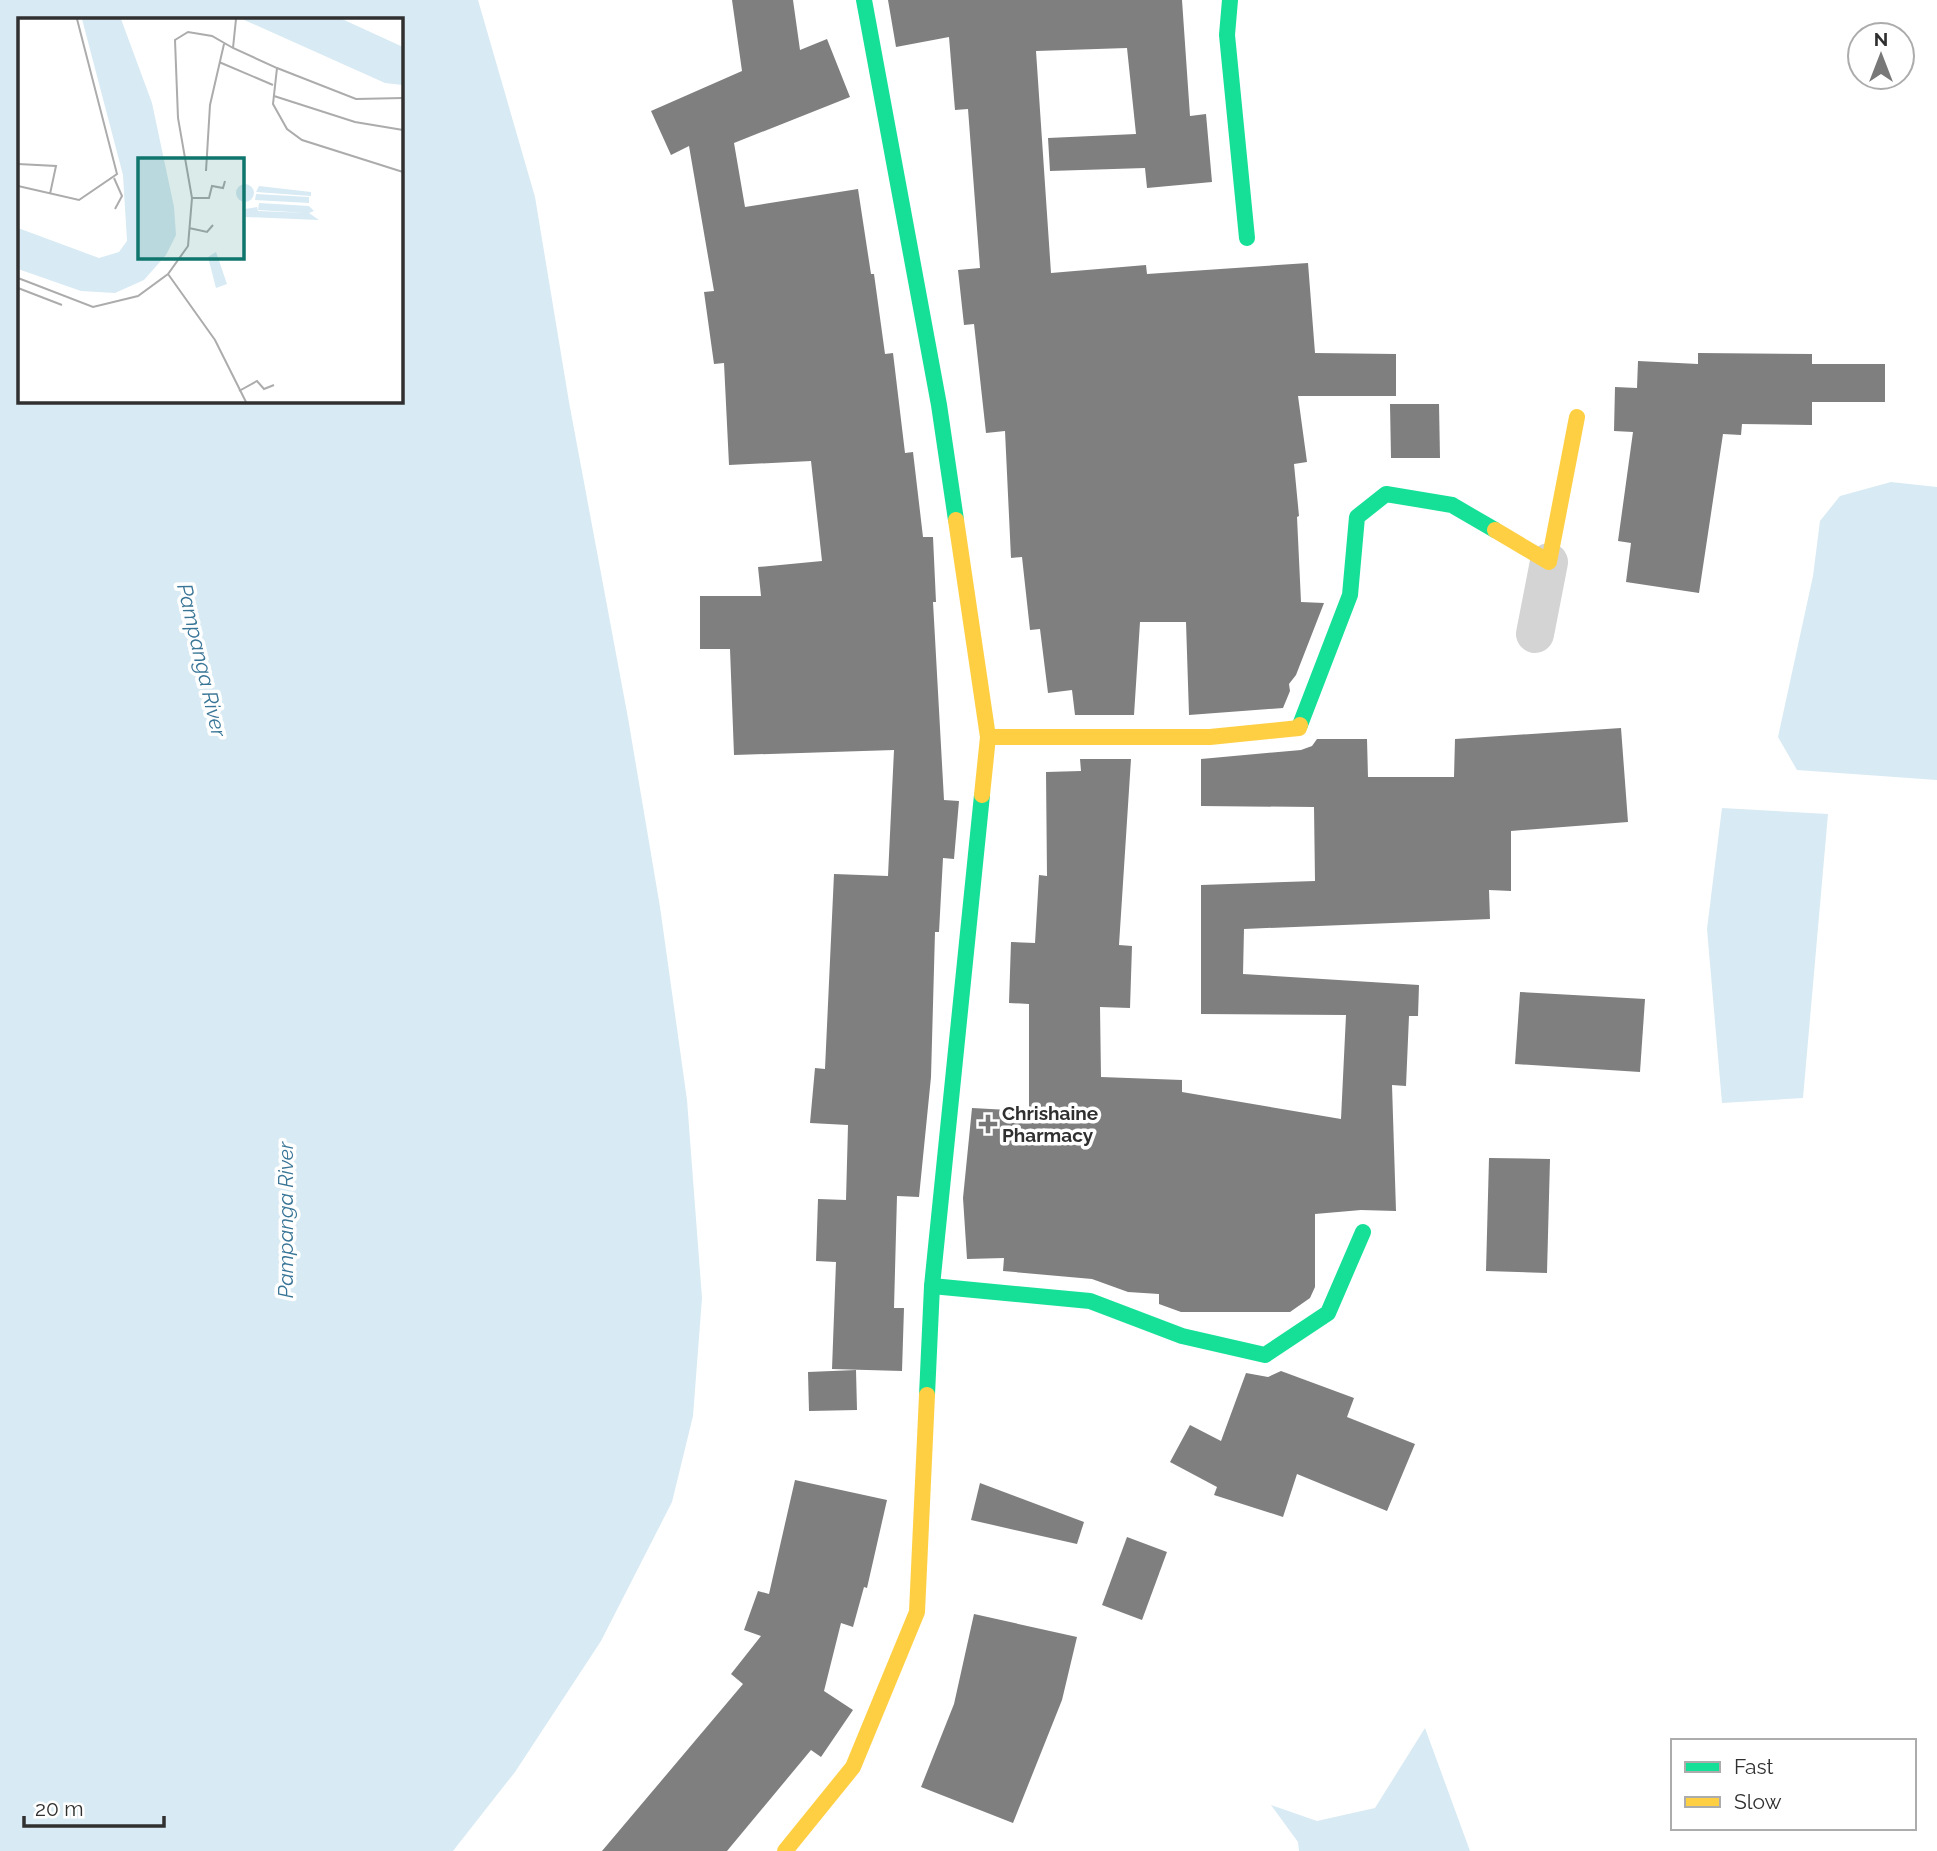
<svg xmlns="http://www.w3.org/2000/svg" width="1937" height="1851" viewBox="0 0 1937 1851" font-family="Raleway,sans-serif">
  <style>
    .water { fill: #d8eaf3; fill-rule: evenodd }
    .building { fill: #7f7f7f }
    .lines { fill: none; stroke-linecap: round; stroke-linejoin: round }
    .street { stroke: #d4d4d4; stroke-width: 38 }
    .fast { stroke: #16e098; stroke-width: 16 }
    .slow { stroke: #ffcf43; stroke-width: 16 }
    .poi-dot { fill: #787878; stroke: #fff; stroke-width: 2.5 }
    .labels { text-anchor: middle; dominant-baseline: central; stroke-width: 7; stroke-linejoin: round; paint-order: stroke }
    .poi-label { font-size: 19px; font-weight: bold; fill: #303030; stroke: #fff; text-anchor: start }
    .water-label { font-size: 21px; font-style: italic; fill: #397596; stroke: #fff }
    .inset-road { fill: none; stroke: #acacac; stroke-width: 2 }
    .view { fill: #0f766e; fill-opacity: 0.15; stroke: #0f766e; stroke-width: 3.5 }
    .inset-edge { fill: none; stroke: #303030; stroke-width: 3.5 }
  </style>
  <rect width="100%" height="100%" fill="#fff"/>
  <!-- water -->
  <g class="water">
    <path d="M 0,0 L 478,0 L 535,197 L 569,402 L 628,718 L 660,907 L 687,1100 L 702,1298 L 693,1416 L 672,1502 L 601,1641 L 515,1772 L 453,1851 L 0,1851 ZM 401,19 L 401,401 L 19,401 L 19,19 Z"/>
    <path d="M 1891,482 L 1937,487 L 1937,780 L 1797,770 L 1778,737 L 1813,576 L 1820,521 L 1840,496 Z"/>
    <path d="M 1722,808 L 1828,814 L 1803,1098 L 1722,1103 L 1707,929 Z"/>
    <path d="M 1425,1728 L 1470,1851 L 1299,1851 L 1298,1842 L 1271,1805 L 1317,1821 L 1375,1808 Z"/>
  </g>
  <!-- building -->
  <g class="building">
    <path d="M 732,0 L 793,0 L 800,50 L 827,39 L 850,97 L 734,143 L 745,207 L 858,189 L 871,274 L 874,274 L 885,354 L 893,353 L 905,453 L 913,452 L 923,537 L 933,537 L 936,602 L 933,602 L 944,800 L 959,801 L 954,859 L 943,858 L 939,932 L 935,932 L 931,1077 L 919,1197 L 897,1196 L 894,1308 L 904,1308 L 902,1371 L 832,1369 L 836,1262 L 816,1261 L 818,1199 L 846,1200 L 848,1125 L 810,1123 L 815,1068 L 825,1069 L 834,874 L 888,876 L 894,750 L 734,755 L 730,649 L 700,649 L 700,596 L 761,596 L 758,567 L 822,561 L 811,461 L 729,465 L 724,363 L 714,364 L 704,292 L 714,291 L 689,146 L 671,155 L 651,111 L 742,71 Z"/>
    <path d="M 888,0 L 1182,0 L 1190,116 L 1206,114 L 1212,182 L 1147,188 L 1145,168 L 1050,171 L 1048,138 L 1136,134 L 1127,48 L 1036,51 L 1051,273 L 1146,265 L 1147,274 L 1308,263 L 1315,353 L 1396,354 L 1396,396 L 1298,396 L 1307,462 L 1294,464 L 1299,516 L 1297,517 L 1301,602 L 1324,603 L 1296,675 L 1289,684 L 1290,691 L 1283,708 L 1189,715 L 1186,622 L 1140,622 L 1134,715 L 1075,715 L 1072,690 L 1048,693 L 1040,629 L 1030,630 L 1022,557 L 1011,558 L 1005,431 L 986,433 L 974,324 L 964,325 L 958,270 L 980,268 L 968,109 L 955,110 L 949,37 L 896,47 Z"/>
    <path d="M 1698,353 L 1812,354 L 1812,364 L 1885,364 L 1885,402 L 1812,402 L 1812,425 L 1742,424 L 1741,435 L 1723,434 L 1699,593 L 1626,582 L 1631,543 L 1618,541 L 1633,432 L 1614,431 L 1615,387 L 1637,388 L 1638,361 L 1698,364 Z"/>
    <path d="M 1390,404 L 1439,404 L 1440,458 L 1391,458 Z"/>
    <path d="M 1621,728 L 1628,822 L 1511,831 L 1511,891 L 1489,890 L 1490,919 L 1244,929 L 1243,974 L 1419,985 L 1418,1016 L 1409,1016 L 1406,1086 L 1392,1085 L 1396,1211 L 1361,1210 L 1315,1214 L 1315,1287 L 1310,1298 L 1290,1312 L 1181,1312 L 1159,1304 L 1159,1294 L 1128,1292 L 1092,1279 L 1003,1271 L 1004,1258 L 967,1259 L 963,1198 L 972,1108 L 1029,1111 L 1029,1004 L 1009,1003 L 1011,942 L 1035,943 L 1039,875 L 1047,876 L 1046,772 L 1081,771 L 1080,759 L 1131,759 L 1119,945 L 1132,946 L 1130,1008 L 1100,1007 L 1101,1077 L 1182,1080 L 1182,1092 L 1341,1119 L 1346,1015 L 1201,1014 L 1201,885 L 1315,881 L 1314,807 L 1201,806 L 1201,759 L 1301,750 L 1312,746 L 1317,739 L 1367,739 L 1368,777 L 1454,777 L 1455,739 Z"/>
    <path d="M 1520,992 L 1645,999 L 1640,1072 L 1515,1064 Z"/>
    <path d="M 1489,1158 L 1550,1159 L 1547,1273 L 1486,1271 Z"/>
    <path d="M 856,1370 L 857,1410 L 809,1411 L 808,1372 Z"/>
    <path d="M 1281,1371 L 1354,1398 L 1347,1417 L 1415,1444 L 1387,1511 L 1297,1474 L 1283,1517 L 1214,1495 L 1217,1487 L 1170,1462 L 1190,1425 L 1221,1441 L 1246,1373 L 1268,1377 Z"/>
    <path d="M 795,1480 L 887,1500 L 867,1588 L 864,1587 L 853,1627 L 841,1623 L 824,1691 L 853,1710 L 821,1757 L 811,1750 L 727,1851 L 602,1851 L 743,1684 L 731,1674 L 761,1636 L 744,1630 L 758,1591 L 769,1594 Z"/>
    <path d="M 980,1483 L 1084,1522 L 1077,1544 L 971,1520 Z"/>
    <path d="M 1127,1537 L 1167,1552 L 1142,1620 L 1102,1605 Z"/>
    <path d="M 974,1614 L 1077,1637 L 1062,1700 L 1013,1823 L 921,1787 L 954,1704 Z"/>
  </g>
  <g class="lines">
    <!-- street -->
    <path class="street" d="M 1535,634 L 1549,562"/>
    <!-- fast -->
    <g class="fast">
      <path d="M 864,0 L 939,405 L 956,520"/>
      <path d="M 1230,0 L 1227,35 L 1247,238"/>
      <path d="M 1300,725 L 1350,595 L 1357,517 L 1386,494 L 1452,505 L 1495,530"/>
      <path d="M 932,1286 L 1090,1301 L 1182,1336 L 1265,1355 L 1328,1313 L 1363,1232"/>
      <path d="M 927,1395 L 932,1286 L 982,795"/>
    </g>
    <!-- slow -->
    <g class="slow">
      <path d="M 956,520 L 988,737 L 982,795"/>
      <path d="M 1495,530 L 1549,562 L 1577,417"/>
      <path d="M 988,737 L 1210,737 L 1299,728 L 1300,725"/>
      <path d="M 785,1851 L 853,1767 L 917,1612 L 927,1395"/>
    </g>
  </g>
  <!-- markers -->
  <path class="poi-dot" d="M984.5 1113.5h7v7h7v7h-7v7h-7v-7h-7v-7h7z"/>
  <g class="labels">
    <!-- poi labels -->
    <g class="poi-label">
      <text x="1002" y="1113">Chrishaine<tspan x="1002" dy="22">Pharmacy</tspan></text>
    </g>
    <!-- water labels -->
    <g class="water-label">
      <text transform="translate(202 660) rotate(77)">Pampanga River</text>
      <text transform="translate(285 1220) rotate(-90)">Pampanga River</text>
    </g>
  </g>
  <!-- overview -->
  <g transform="translate(18 18)">
    <rect width="385" height="385" fill="#fff"/>
    <path d="M 64,1 L 103,1 L 134,85 L 156,189 L 158,217 L 148,237 L 126,262 L 97,275 L 63,273 L 0,251 L 0,210 L 81,240 L 101,234 L 109,223 L 105,157 ZM 224,1 L 324,1 L 385,29 L 385,67 L 367,65 ZM218 175a9 9 0 1 1 18 0a9 9 0 1 1-18 0ZM 241,168 L 293,174 L 293,178 L 238,174 ZM 238,176 L 291,179 L 291,185 L 237,182 ZM 241,185 L 291,188 L 296,193 L 291,195 L 301,202 L 227,199 L 227,191 L 239,189 L 240,193 L 290,195 L 240,192 ZM 198,234 L 209,266 L 198,270 L 190,239 Z" fill="#d8eaf3"/>
    <path class="inset-road" d="M 218,1 L 215,30 L 259,50 L 255,86 L 269,111 L 284,122 L 385,154M 201,44 L 255,67M 259,50 L 338,81 L 385,80M 256,78 L 337,104 L 385,112M 0,146 L 38,148 L 32,176M 188,153 L 192,87 L 206,26M 96,160 L 104,178 L 97,191M 0,168 L 61,182 L 99,156 L 59,1M 174,180 L 191,180 L 194,168 L 205,170 L 207,163M 171,210 L 189,214 L 195,207M 150,256 L 197,322 L 228,384M 0,260 L 75,289 L 120,278 L 150,256 L 170,228 L 174,180 L 160,100 L 157,22 L 170,14 L 194,18 L 215,30M 0,270 L 44,287M 221,373 L 239,363 L 246,371 L 256,367"/>
    <path class="view" d="M 120,140 L 226,140 L 226,241 L 120,241 Z"/>
    <rect width="385" height="385" class="inset-edge"/>
  </g>
  <!-- legend -->
  <rect x="1671" y="1739" width="245" height="91" fill="#ffffff" stroke="#acacac" stroke-width="2"/>
  <rect x="1685" y="1762" width="35" height="10" fill="#16e098" stroke="#acacac" stroke-width="2"/>
  <text x="1734" y="1774" font-size="21" fill="#303030">Fast</text>
  <rect x="1685" y="1797" width="35" height="10" fill="#ffcf43" stroke="#acacac" stroke-width="2"/>
  <text x="1734" y="1809" font-size="21" fill="#303030">Slow</text>
  <!-- north arrow -->
  <g transform="translate(1881 56)"><circle r="33" fill="#ffffff" stroke="#acacac" stroke-width="2"/>
  <path d="M0-5L12 26L0 18L-12 26Z" fill="#787878"/>
  <text y="-10" font-size="19" font-weight="bold" text-anchor="middle" fill="#303030">N</text>
  </g>
  <!-- scale -->
  <path d="M24 1816v10h140v-10" fill="none" stroke="#303030" stroke-width="3.5"/>
  <text x="35" y="1816" font-size="21" fill="#303030" stroke="#ffffff" stroke-width="5" paint-order="stroke">20 m</text>
</svg>
